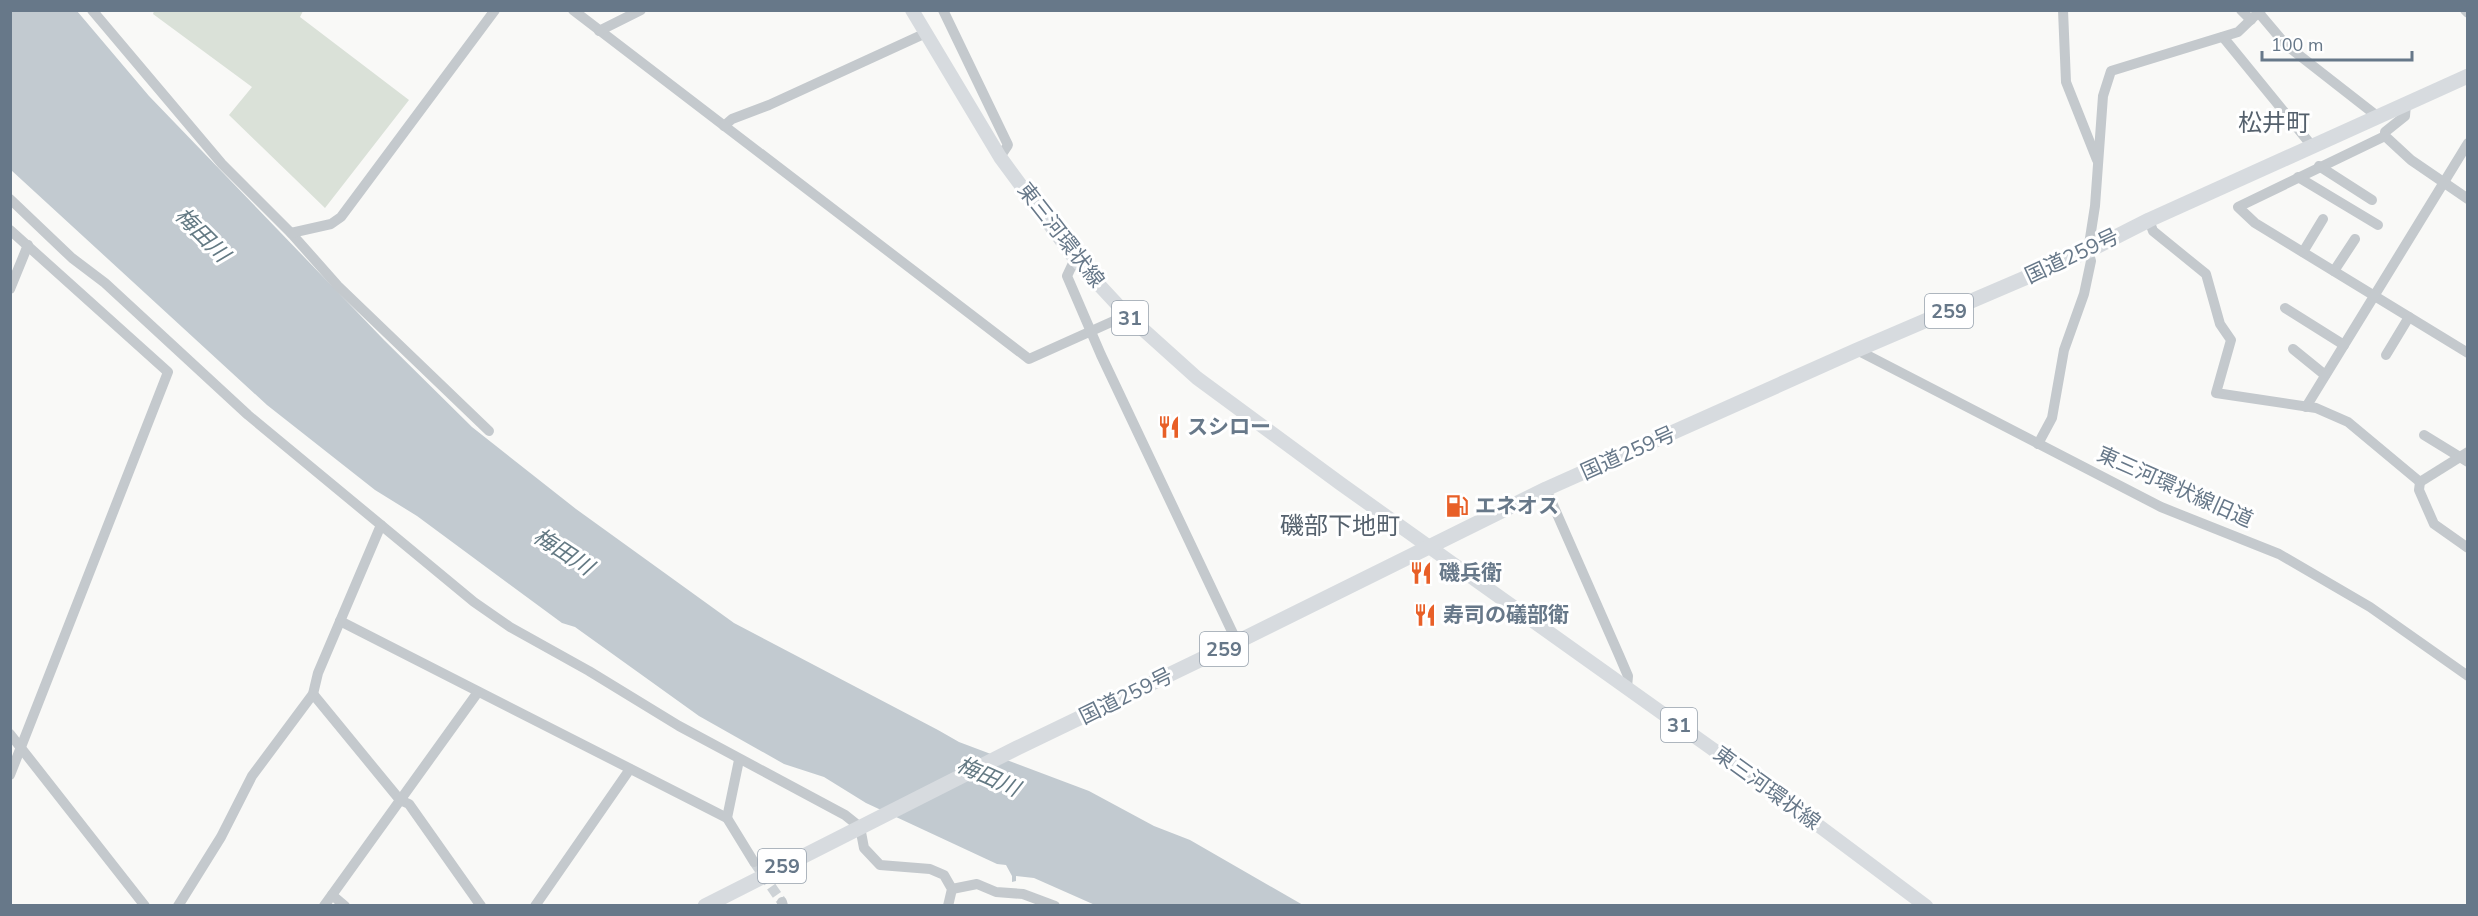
<svg xmlns="http://www.w3.org/2000/svg" width="2478" height="916" viewBox="0 0 2478 916" font-family="'Nunito Sans','Noto Sans JP',sans-serif">
  <style>
    .green { fill: #dae1d8 }
    .water { fill: #c2cad0 }
    .lines { fill: none; stroke-linecap: round; stroke-linejoin: round }
    .minor-tunnel { stroke: #cdd2d6; stroke-width: 10; stroke-dasharray: 10 5; stroke-linecap: butt }
    .minor { stroke: #c4c9cd; stroke-width: 10 }
    .major { stroke: #d7dbdf; stroke-width: 14 }
    .highway { stroke: #d7dbdf; stroke-width: 15 }
    .labels { text-anchor: middle; dominant-baseline: central; stroke-width: 6; stroke-linejoin: round; paint-order: stroke }
    .shield { fill: #fff; stroke: #95a0ac; stroke-width: 1.5 }
    .shield-label { font-size: 20px; font-weight: bold; fill: #677889 }
    .street-label { font-size: 21px; fill: #677889; stroke: #fff }
    .poi-label { font-size: 21px; font-weight: bold; fill: #677889; stroke: #fff; text-anchor: start }
    .water-label { font-size: 22px; font-style: italic; fill: #637983; stroke: #fff }
    .quarter-label { font-size: 24px; fill: #55616d; stroke: #fff }
  </style>
  <rect width="100%" height="100%" fill="#f9f9f7"/>
  <!-- green -->
  <path class="green" d="M 154,11 L 303,11 L 300,17 L 409,100 L 325,208 L 229,115 L 252,87 L 153,14 Z"/>
  <!-- water -->
  <path class="water" d="M 10,11 L 77,11 L 149,96 L 384,340 L 472,427 L 576,509 L 734,623 L 938,730 L 959,742 L 1089,791 L 1154,826 L 1190,840 L 1303,905 L 1095,905 L 1034,878 L 1016,876 L 1016,881 L 1012,882 L 1012,876 L 1006,865 L 997,864 L 866,803 L 824,777 L 784,764 L 699,716 L 575,627 L 562,623 L 417,516 L 375,490 L 267,405 L 11,170 Z"/>
  <g class="lines">
    <!-- minor-tunnel -->
    <path class="minor-tunnel" d="M 754,862 L 782,902"/>
    <!-- minor -->
    <g class="minor">
      <path d="M 92,10 L 222,164 L 291,233 L 338,286 L 489,431"/>
      <path d="M 573,10 L 1029,359 L 1127,315"/>
      <path d="M 943,10 L 1008,145 L 1000,157"/>
      <path d="M 2063,10 L 2066,82 L 2097,160"/>
      <path d="M 2241,10 L 2251,20"/>
      <path d="M 2465,10 L 2468,13"/>
      <path d="M 2259,13 L 2286,45 L 2377,116"/>
      <path d="M 599,31 L 641,10"/>
      <path d="M 2223,37 L 2312,146"/>
      <path d="M 2406,104 L 2405,116 L 2385,132 L 2385,136 L 2411,160 L 2468,199"/>
      <path d="M 724,126 L 732,119 L 769,105 L 926,33"/>
      <path d="M 2385,136 L 2238,207 L 2255,223 L 2468,353"/>
      <path d="M 2319,166 L 2372,200"/>
      <path d="M 2298,177 L 2378,225"/>
      <path d="M 10,199 L 72,258 L 105,283 L 248,415 L 474,602 L 510,627 L 589,671 L 679,726 L 845,815 L 860,827 L 864,848 L 880,865 L 930,869 L 944,875 L 952,889 L 948,906"/>
      <path d="M 2149,220 L 2153,231 L 2206,274 L 2220,324 L 2231,340 L 2216,393 L 2316,408 L 2348,422 L 2420,482"/>
      <path d="M 10,230 L 168,372 L 10,775"/>
      <path d="M 291,233 L 331,224 L 341,217 L 495,10"/>
      <path d="M 2303,252 L 2323,219"/>
      <path d="M 1075,259 L 1067,276 L 1101,355 L 1237,642"/>
      <path d="M 2334,271 L 2355,239"/>
      <path d="M 10,289 L 28,245"/>
      <path d="M 2285,308 L 2344,345"/>
      <path d="M 2293,349 L 2325,375"/>
      <path d="M 1857,350 L 2161,507 L 2279,554 L 2370,607 L 2468,676"/>
      <path d="M 2386,355 L 2409,317"/>
      <path d="M 2306,407 L 2468,143"/>
      <path d="M 2424,435 L 2468,462"/>
      <path d="M 2038,444 L 2052,418 L 2064,350 L 2084,294 L 2091,261 L 2088,251 L 2095,206 L 2103,96 L 2111,71 L 2238,32 L 2261,10"/>
      <path d="M 2420,482 L 2419,490 L 2434,524 L 2468,548"/>
      <path d="M 2420,482 L 2468,452"/>
      <path d="M 1546,489 L 1619,655 L 1628,676 L 1627,687"/>
      <path d="M 340,621 L 727,818 L 754,862"/>
      <path d="M 313,694 L 400,800 L 409,804 L 481,906"/>
      <path d="M 10,734 L 145,906"/>
      <path d="M 727,818 L 739,760"/>
      <path d="M 952,889 L 977,884 L 996,892 L 1023,894 L 1055,906"/>
      <path d="M 332,895 L 345,906"/>
      <path d="M 782,902 L 783,906"/>
      <path d="M 178,906 L 221,837 L 252,776 L 313,694 L 318,673 L 381,525"/>
      <path d="M 324,906 L 478,692"/>
      <path d="M 535,906 L 630,769"/>
    </g>
    <!-- major -->
    <path class="major" d="M 912,10 L 1000,157 L 1075,259 L 1127,315 L 1197,378 L 1341,484 L 1791,805 L 1926,906"/>
    <!-- highway -->
    <path class="highway" d="M 705,906 L 1017,748 L 1237,642 L 1546,489 L 1857,350 L 2088,251 L 2149,220 L 2468,76"/>
  </g>
  <!-- icons -->
  <defs>
    <g id="restaurant-bare" transform="scale(1.8)"><path d="M-5-6h1v4h1v-4h1v4h1v-4h1v5L-1.5 .5V6h-2V.5L-5-1ZM5-6V6H3V1.5H1.5Q1.5-4 5-6Z" fill="#e85f27" stroke="#fff" stroke-width="2.5" paint-order="stroke"/></g>
    <g id="fuel-bare" transform="scale(1.8)"><path d="M-5.5-6h7V0h2V4h1.3V-2.5L3-4.5l.8-.8L6-3V5H2.5V1h-1V6h-7ZM-4.2-4.7v3.2H.2V-4.7Z" fill="#e85f27" stroke="#fff" stroke-width="2.5" paint-order="stroke"/></g>
  </defs>
  <g fill-rule="evenodd">
    <use href="#restaurant-bare" x="1169" y="427"/>
    <use href="#fuel-bare" x="1457" y="506"/>
    <use href="#restaurant-bare" x="1421" y="573"/>
    <use href="#restaurant-bare" x="1425" y="615"/>
  </g>
  <g class="labels">
    <!-- shield labels -->
    <g class="shield">
      <rect x="1925" y="294" width="48" height="34" rx="4.5"/>
      <rect x="1112" y="301" width="36" height="34" rx="4.5"/>
      <rect x="1200" y="632" width="48" height="34" rx="4.5"/>
      <rect x="1661" y="708" width="36" height="34" rx="4.5"/>
      <rect x="758" y="849" width="48" height="34" rx="4.5"/>
    </g>
    <g class="shield-label">
      <text x="1949" y="311">259</text>
      <text x="1130" y="318">31</text>
      <text x="1224" y="649">259</text>
      <text x="1679" y="725">31</text>
      <text x="782" y="866">259</text>
    </g>
    <!-- street labels -->
    <g class="street-label">
      <text transform="translate(1061 235) rotate(52)">東三河環状線</text>
      <text transform="translate(2072 256) rotate(-25)">国道259号</text>
      <text transform="translate(1628 453) rotate(-24)">国道259号</text>
      <text transform="translate(2175 487) rotate(24)">東三河環状線旧道</text>
      <text transform="translate(1126 696) rotate(-26)">国道259号</text>
      <text transform="translate(1767 788) rotate(36)">東三河環状線</text>
    </g>
    <!-- poi labels -->
    <g class="poi-label">
      <text x="1187" y="427">スシロー</text>
      <text x="1475" y="506">エネオス</text>
      <text x="1439" y="573">磯兵衛</text>
      <text x="1443" y="615">寿司の礒部衛</text>
    </g>
    <!-- water labels -->
    <g class="water-label">
      <text transform="translate(202 235) rotate(45)">梅田川</text>
      <text transform="translate(563 552) rotate(33)">梅田川</text>
      <text transform="translate(988 777) rotate(24)">梅田川</text>
    </g>
    <!-- quarter labels -->
    <g class="quarter-label">
      <text x="2274" y="123">松井町</text>
      <text x="1340" y="526">磯部下地町</text>
    </g>
  </g>
  <!-- border -->
  <rect width="2478" height="916" fill="none" stroke="#677889" stroke-width="24"/>
  <!-- scale -->
  <path d="M2262 51v9h150v-9" fill="none" stroke="#677889" stroke-width="3"/>
  <text x="2271" y="51" font-size="18" fill="#677889" stroke="#ffffff" stroke-width="4.5" paint-order="stroke">100 m</text>
</svg>
